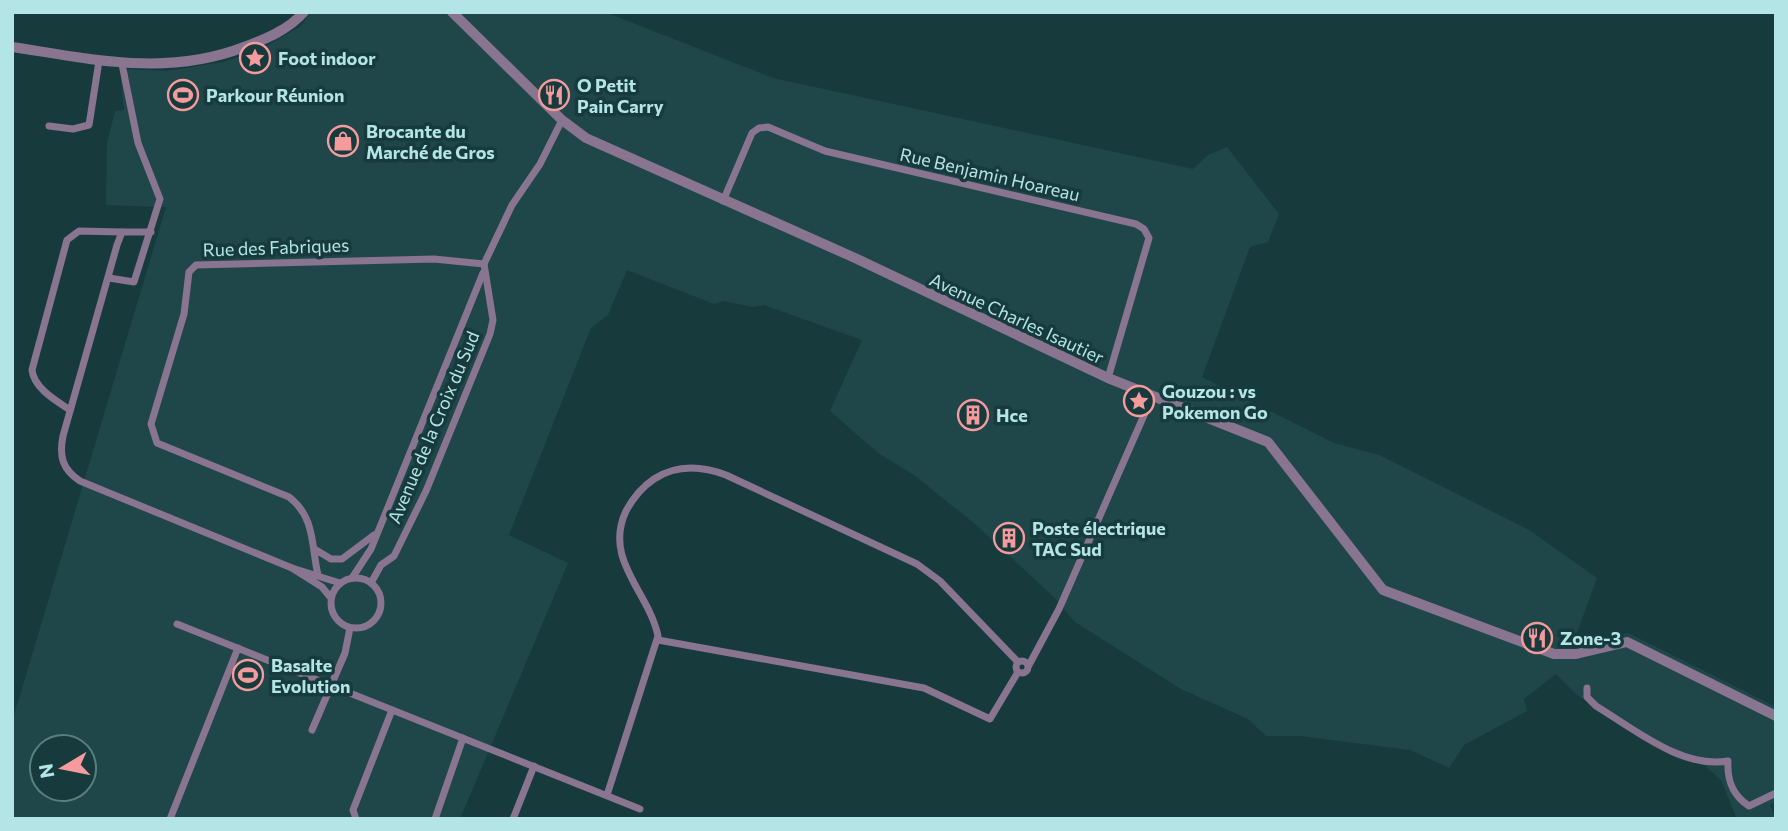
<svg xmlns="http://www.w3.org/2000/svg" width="1788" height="831" viewBox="0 0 1788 831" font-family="Commissioner,sans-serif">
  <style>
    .built { fill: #1f4749; fill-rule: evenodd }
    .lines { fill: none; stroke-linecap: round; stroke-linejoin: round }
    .minor { stroke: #89758f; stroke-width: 7 }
    .tertiary { stroke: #89758f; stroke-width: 10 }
    .labels { text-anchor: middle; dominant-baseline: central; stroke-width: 7; stroke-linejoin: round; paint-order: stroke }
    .poi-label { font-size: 18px; font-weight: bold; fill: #b3e4e6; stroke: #173b3c; text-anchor: start }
    .street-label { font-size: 18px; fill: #b3e4e6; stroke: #173b3c }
  </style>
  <rect width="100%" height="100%" fill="#173b3c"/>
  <!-- built -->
  <path class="built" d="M 311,12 L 605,12 L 773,78 L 972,121 L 1193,169 L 1208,155 L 1227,147 L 1279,214 L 1268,242 L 1250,247 L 1202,377 L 1334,443 L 1379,455 L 1529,530 L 1597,578 L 1572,646 L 1628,633 L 1776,707 L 1776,801 L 1770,805 L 1776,819 L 1737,819 L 1721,780 L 1701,762 L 1673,756 L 1577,695 L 1556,674 L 1524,699 L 1527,711 L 1464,745 L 1449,768 L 1410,750 L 1300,736 L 1266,736 L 1248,719 L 1181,689 L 1075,622 L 1055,598 L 975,524 L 914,475 L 878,453 L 830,411 L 862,340 L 764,305 L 753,307 L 723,301 L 714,304 L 627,270 L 608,315 L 591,328 L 509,535 L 568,563 L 460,819 L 12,819 L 12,722 L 166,207 L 106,205 L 107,143 L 115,111 L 124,110 L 120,69 L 167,71 L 223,62 L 262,49 L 301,26 ZM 42,747 L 84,747 L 84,789 L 42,789 Z"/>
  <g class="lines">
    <!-- minor -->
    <g class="minor">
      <path d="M 49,126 L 73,129 L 89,125 L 99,61"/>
      <path d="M 723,201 L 752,133 L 759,128 L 768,127 L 825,151 L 1136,224 L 1144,229 L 1149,238 L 1108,378"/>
      <path d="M 151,232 L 122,232 L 117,245 L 63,436 C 59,456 62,469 80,481 L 292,568"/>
      <path d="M 109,278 L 134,282 L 160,199 L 138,143 L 122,64"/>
      <path d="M 70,410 C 55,400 34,388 32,370 L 67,240 L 79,231 L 122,232"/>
      <path d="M 316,550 L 331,559 L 342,559 L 374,535"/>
      <path d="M 318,575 C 311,546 316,518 289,497 L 157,443 L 151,424 L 184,314 L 189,272 L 196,265 L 434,259 L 484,264"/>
      <circle cx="356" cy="603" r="25"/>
      <path d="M 352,578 L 371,549 L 483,273"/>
      <path d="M 371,583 L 381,565 L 394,556 L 426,491 L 490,334 L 493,320 L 484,264 L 512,205 L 540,164 L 562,120"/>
      <path d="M 331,598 L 322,587 L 292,568 L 340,583"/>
      <path d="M 177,624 L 640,809"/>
      <path d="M 658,640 L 924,688 L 990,719 L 1018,672"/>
      <circle cx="1022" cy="667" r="6"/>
      <path d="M 1029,665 L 1059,609 L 1152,397"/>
      <path d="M 1587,688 L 1587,697 L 1596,706 C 1634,729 1682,769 1728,761 C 1727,780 1732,795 1749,806 L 1776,793"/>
      <path d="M 312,730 L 345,653 L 350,628"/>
      <path d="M 607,795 L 658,636 C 649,592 603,560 626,511 C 633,498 642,487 654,479 C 677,464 702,466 726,475 L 917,564 L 940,581 L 1018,662"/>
      <path d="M 170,819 L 238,648"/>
      <path d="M 356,819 L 353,810 L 392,710"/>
      <path d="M 435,819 L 463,738"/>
      <path d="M 513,819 L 534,766"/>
    </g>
    <!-- tertiary -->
    <g class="tertiary">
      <path d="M 452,12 L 562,120 L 586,138 L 855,258 L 1108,378 L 1268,442 L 1383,590 L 1554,654 L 1576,654 L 1627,642 L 1776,716"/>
      <path d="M 12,47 C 91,59 167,77 244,47 C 266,39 288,30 304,12"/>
    </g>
  </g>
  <!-- icons -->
  <defs>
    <g id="sight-ring" transform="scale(1.575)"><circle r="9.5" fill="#173b3c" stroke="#f59b9d" stroke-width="1.5"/><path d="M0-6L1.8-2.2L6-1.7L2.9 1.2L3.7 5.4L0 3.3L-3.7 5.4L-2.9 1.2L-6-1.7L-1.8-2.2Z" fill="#f59b9d"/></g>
    <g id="stadium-ring" transform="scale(1.575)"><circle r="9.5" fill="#173b3c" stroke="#f59b9d" stroke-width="1.5"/><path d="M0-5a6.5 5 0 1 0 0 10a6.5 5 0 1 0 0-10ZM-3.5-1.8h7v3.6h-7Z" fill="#f59b9d"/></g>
    <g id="restaurant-ring" transform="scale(1.575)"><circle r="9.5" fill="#173b3c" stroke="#f59b9d" stroke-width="1.5"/><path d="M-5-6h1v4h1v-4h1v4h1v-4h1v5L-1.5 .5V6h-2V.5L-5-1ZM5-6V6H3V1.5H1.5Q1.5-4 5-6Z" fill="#f59b9d"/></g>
    <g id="shop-ring" transform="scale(1.575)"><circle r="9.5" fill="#173b3c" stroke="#f59b9d" stroke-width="1.5"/><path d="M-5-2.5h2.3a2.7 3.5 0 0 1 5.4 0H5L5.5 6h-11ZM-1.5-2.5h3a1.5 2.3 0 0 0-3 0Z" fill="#f59b9d"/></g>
    <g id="building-ring" transform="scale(1.575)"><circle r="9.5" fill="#173b3c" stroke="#f59b9d" stroke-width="1.5"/><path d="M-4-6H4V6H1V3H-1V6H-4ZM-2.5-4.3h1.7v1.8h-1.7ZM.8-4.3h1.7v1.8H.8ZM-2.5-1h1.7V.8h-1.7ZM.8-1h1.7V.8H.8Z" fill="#f59b9d"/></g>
  </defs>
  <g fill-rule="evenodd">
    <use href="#sight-ring" x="255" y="58"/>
    <use href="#stadium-ring" x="183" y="95"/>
    <use href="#restaurant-ring" x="554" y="95"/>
    <use href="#shop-ring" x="343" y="141"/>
    <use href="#sight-ring" x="1139" y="401"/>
    <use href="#building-ring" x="973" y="415"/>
    <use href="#building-ring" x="1009" y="538"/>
    <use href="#restaurant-ring" x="1537" y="638"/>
    <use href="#stadium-ring" x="248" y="675"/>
  </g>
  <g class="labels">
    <!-- poi labels -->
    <g class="poi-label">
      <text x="278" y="58">Foot indoor</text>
      <text x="577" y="85">O Petit<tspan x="577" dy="21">Pain Carry</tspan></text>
      <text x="206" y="95">Parkour Réunion</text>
      <text x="366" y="131">Brocante du<tspan x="366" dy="21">Marché de Gros</tspan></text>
      <text x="1162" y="391">Gouzou : vs<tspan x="1162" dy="21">Pokemon Go</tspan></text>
      <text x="996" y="415">Hce</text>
      <text x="1032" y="528">Poste électrique<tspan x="1032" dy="21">TAC Sud</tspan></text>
      <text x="1560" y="638">Zone-3</text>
      <text x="271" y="665">Basalte<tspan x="271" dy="21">Evolution</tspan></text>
    </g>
    <!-- street labels -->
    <g class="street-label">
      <text transform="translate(990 174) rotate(13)">Rue Benjamin Hoareau</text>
      <text transform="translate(276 247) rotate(-2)">Rue des Fabriques</text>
      <text transform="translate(1017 318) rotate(25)">Avenue Charles Isautier</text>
      <text transform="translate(433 427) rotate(-67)">Avenue de la Croix du Sud</text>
    </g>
  </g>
  <!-- border -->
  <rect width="1788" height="831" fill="none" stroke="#b3e4e6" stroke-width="28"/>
  <!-- north arrow -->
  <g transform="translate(63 768) rotate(260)"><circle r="33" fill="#173b3c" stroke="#557f80" stroke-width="2"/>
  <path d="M0-5L12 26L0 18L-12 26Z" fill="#f59b9d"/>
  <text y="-10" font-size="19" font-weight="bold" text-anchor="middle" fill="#b3e4e6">N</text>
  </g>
</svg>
